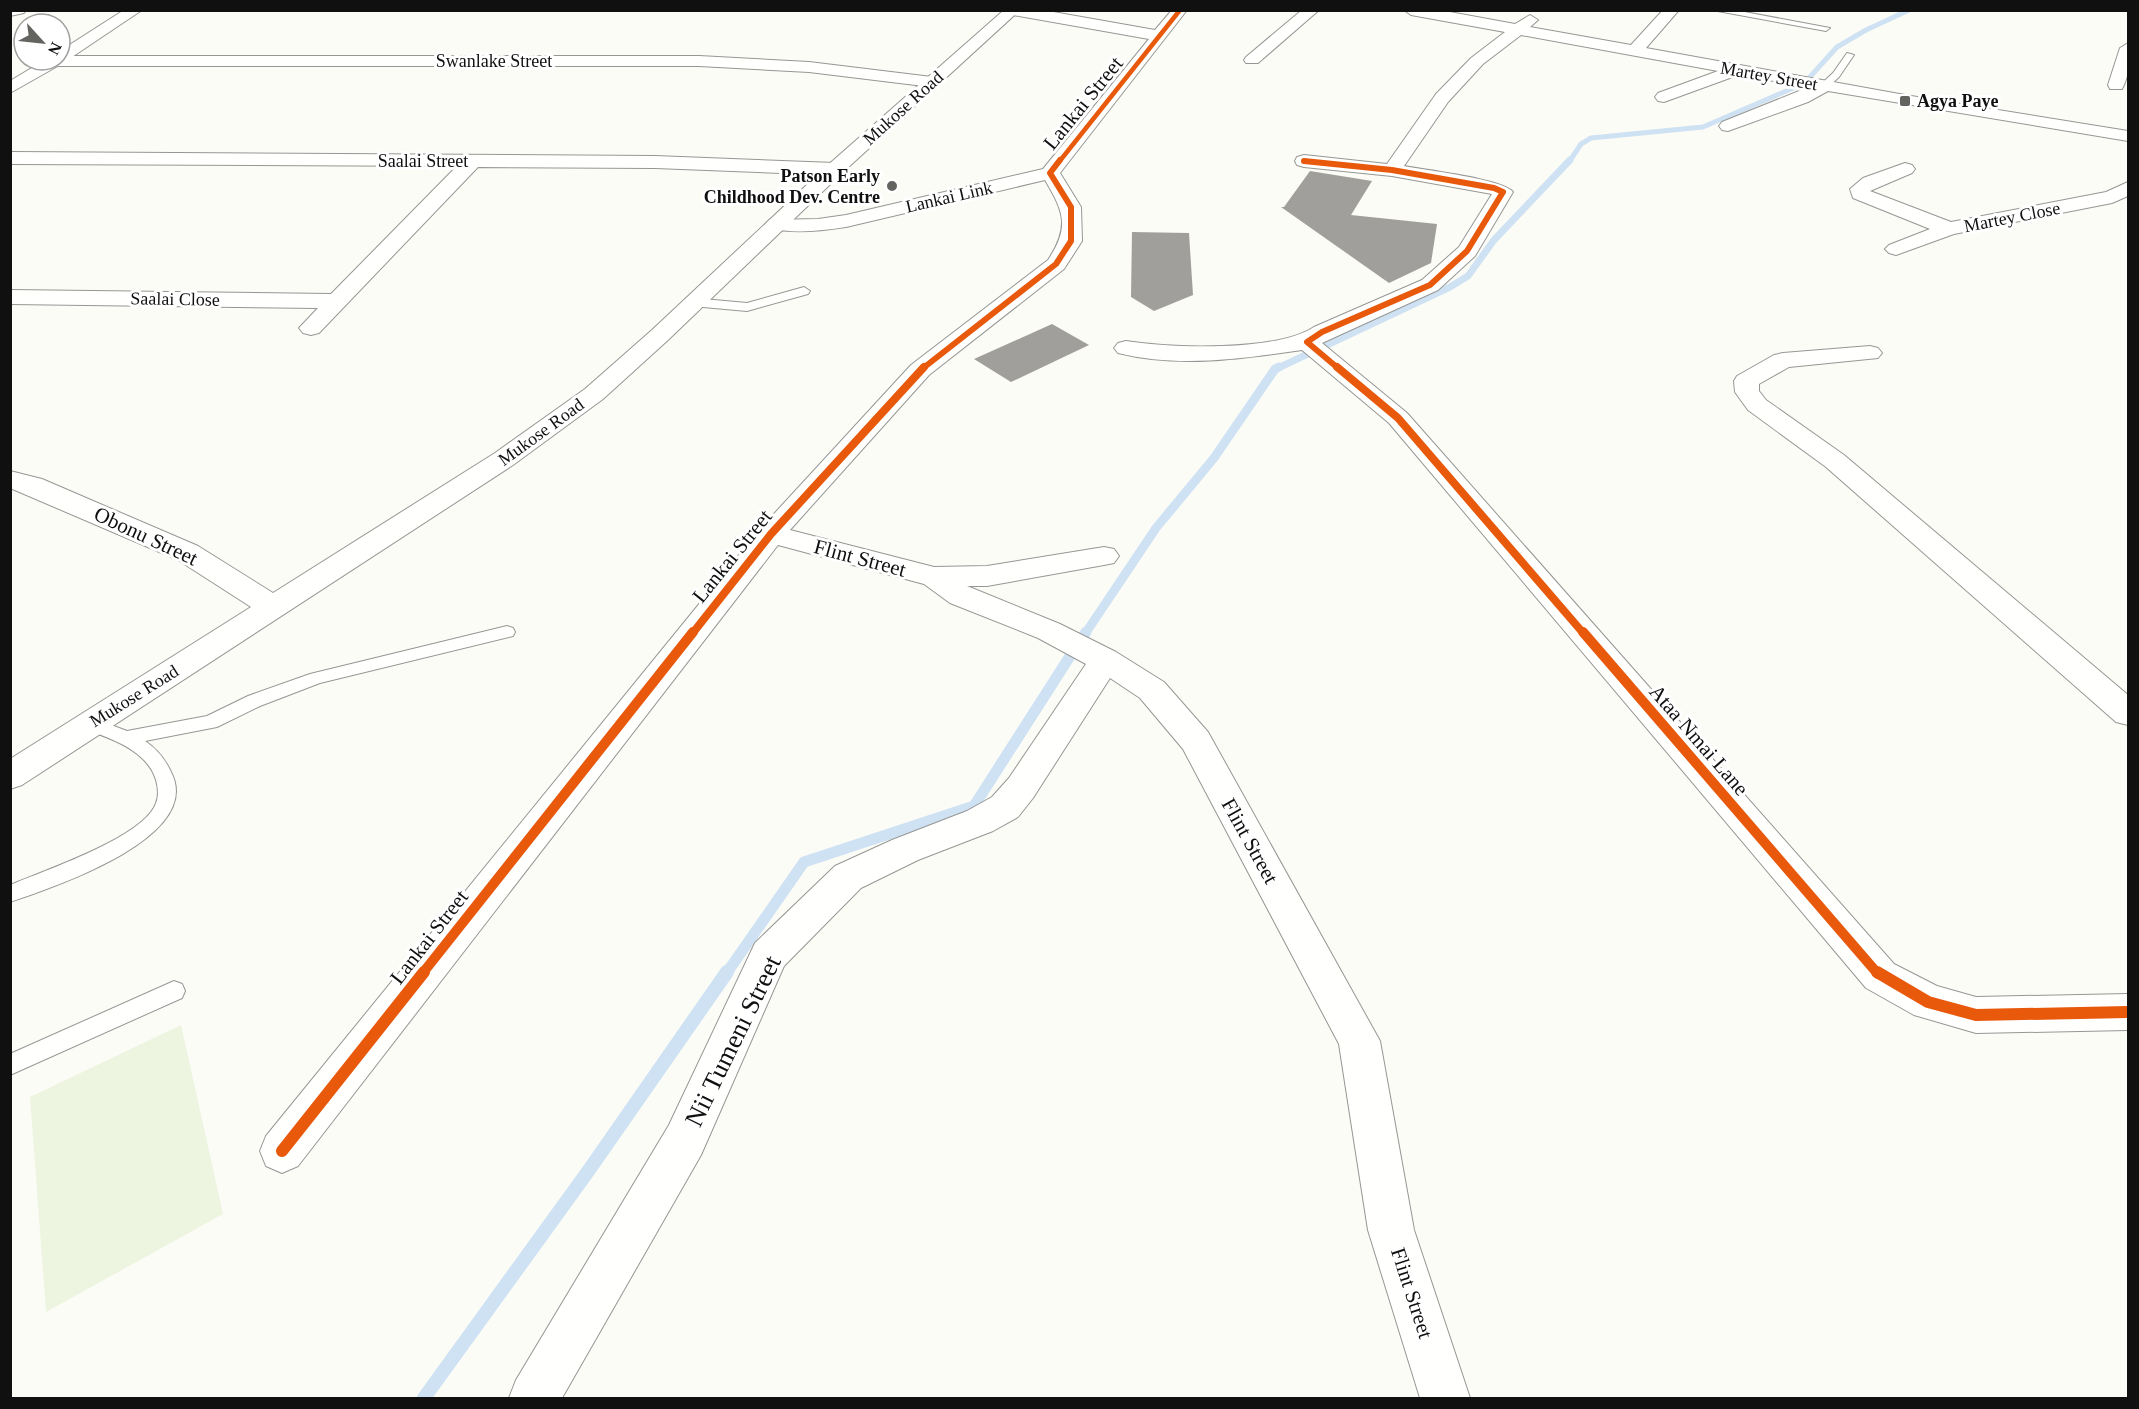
<svg xmlns="http://www.w3.org/2000/svg" width="2139" height="1409" viewBox="0 0 2139 1409" font-family="Georgia,serif">
  <style>
    .pitch { fill: #edf5e1 }
    .lines { fill: none; stroke-linecap: round; stroke-linejoin: round }
    .stream-far4 { stroke: #cee2f4; stroke-width: 5 }
    .stream-far3 { stroke: #cee2f4; stroke-width: 7 }
    .stream-far2 { stroke: #cee2f4; stroke-width: 9 }
    .stream-far1 { stroke: #cee2f4; stroke-width: 11 }
    .stream { stroke: #cee2f4; stroke-width: 14 }
    .building { fill: #a09f9b }
    .service-casing { stroke: #969694; stroke-width: 2 }
    .minor-casing { stroke: #969694; stroke-width: 2 }
    .tertiary-casing { stroke: #969694; stroke-width: 2 }
    .service { fill: #fffffe; fill-rule: evenodd }
    .minor { fill: #fffffe; fill-rule: evenodd }
    .tertiary { fill: #fffffe; fill-rule: evenodd }
    .cycleway-far4-casing { stroke: #fff; stroke-width: 7 }
    .cycleway-far3-casing { stroke: #fff; stroke-width: 8 }
    .cycleway-far2-casing { stroke: #fff; stroke-width: 10 }
    .cycleway-far1-casing { stroke: #fff; stroke-width: 14 }
    .cycleway-casing { stroke: #fff; stroke-width: 16 }
    .cycleway-far4 { stroke: #e8590c; stroke-width: 4.5 }
    .cycleway-far3 { stroke: #e8590c; stroke-width: 6 }
    .cycleway-far2 { stroke: #e8590c; stroke-width: 8 }
    .cycleway-far1 { stroke: #e8590c; stroke-width: 10 }
    .cycleway { stroke: #e8590c; stroke-width: 12 }
    .poi-dot { fill: #636360; stroke: #fff; stroke-width: 2 }
    .labels { text-anchor: middle; dominant-baseline: central; stroke-width: 6; stroke-linejoin: round; paint-order: stroke }
    .far-street-label { font-size: 18px; fill: #101010; stroke: #fff }
    .far-poi-label { font-size: 18px; font-weight: bold; fill: #101010; stroke: #fff; text-anchor: start }
    .street-label { font-size: 21px; fill: #101010; stroke: #fff }
    .near-street-label { font-size: 26px; fill: #101010; stroke: #fff }
  </style>
  <rect width="100%" height="100%" fill="#fcfcf6"/>
  <!-- pitch -->
  <path class="pitch" d="M 181,1025 L 223,1214 L 46,1312 L 30,1097 Z"/>
  <g class="lines">
    <!-- stream-far4 -->
    <g class="stream-far4">
      <path d="M 1809,78 L 1837,47 L 1866,30 L 1909,10"/>
      <path d="M 1569,162 L 1581,144 L 1591,138 L 1703,127 L 1798,86"/>
    </g>
    <!-- stream-far3 -->
    <path class="stream-far3" d="M 1276,369 L 1450,287 L 1468,276 L 1494,240 L 1570,160"/>
    <!-- stream-far2 -->
    <path class="stream-far2" d="M 1085,634 L 1156,528 L 1214,458 L 1275,369 L 1279,367"/>
    <!-- stream-far1 -->
    <g class="stream-far1">
      <path d="M 1083,637 L 1086,632"/>
      <path d="M 726,974 L 804,862 L 974,806 L 1072,653"/>
    </g>
    <!-- stream -->
    <path class="stream" d="M 424,1398 L 589,1170 L 727,972"/>
  </g>
  <!-- building -->
  <g class="building">
    <path d="M 1310,171 L 1372,181 L 1351,215 L 1437,224 L 1431,263 L 1389,283 L 1281,207 L 1284,207 Z"/>
    <path d="M 1132,232 L 1189,233 L 1193,295 L 1154,311 L 1131,297 Z"/>
    <path d="M 1052,324 L 1089,345 L 1011,382 L 974,359 Z"/>
  </g>
  <g class="lines">
    <!-- service casing -->
    <g class="service-casing">
      <g id="service">
        <path d="M 1712,10 L 1734,10 L 1830,28 L 1826,31 Z"/>
        <path d="M 1847,53 L 1854,55 L 1839,77 L 1827,88 L 1821,88 L 1821,84 L 1833,73 Z"/>
        <path d="M 804,287 L 810,291 L 808,294 L 747,311 L 692,306 L 686,302 L 692,298 L 747,303 Z"/>
        <path d="M 507,626 L 513,628 L 515,632 L 513,636 L 320,683 L 260,706 L 217,727 L 145,741 C 157,749 165,759 171,772 C 205,837 54,887 10,902 L 10,885 C 43,871 145,837 156,803 C 159,796 158,787 156,780 C 147,750 110,738 84,729 L 81,724 L 84,719 L 90,717 L 127,731 L 207,716 L 248,696 L 310,674 Z"/>
        <path d="M 174,981 L 182,984 L 185,991 L 182,998 L 10,1075 L 10,1054 Z"/>
      </g>
    </g>
    <!-- minor casing -->
    <g class="minor-casing">
      <g id="minor">
        <path d="M 10,10 L 26,10 L 24,13 L 10,16 Z"/>
        <path d="M 1006,10 L 1042,10 L 1155,30 L 1172,10 L 1187,10 L 1060,173 L 1081,207 L 1082,241 L 1064,269 L 929,375 L 790,530 L 934,567 L 987,566 L 1104,547 L 1114,549 L 1119,556 L 1114,563 L 1104,565 L 987,586 L 967,586 L 1060,624 L 1116,652 L 1164,682 L 1208,732 L 1380,1041 L 1414,1230 L 1470,1398 L 1420,1398 L 1368,1230 L 1339,1044 L 1183,749 L 1140,698 L 1110,678 L 1033,798 L 1018,817 L 993,831 L 918,860 L 861,888 L 784,966 L 701,1155 L 562,1398 L 509,1398 L 516,1380 L 669,1125 L 755,943 L 835,866 L 892,840 L 967,811 L 992,797 L 1009,778 L 1086,664 L 1038,638 L 950,603 L 924,584 L 778,545 L 298,1166 L 282,1173 L 266,1166 L 260,1151 L 266,1136 L 761,528 L 911,365 L 1048,260 C 1070,227 1064,212 1045,180 L 846,227 C 821,231 793,234 769,228 L 766,224 L 769,220 L 818,219 L 846,215 L 1043,169 L 1149,39 L 1013,15 Z"/>
        <path d="M 1302,10 L 1319,10 L 1258,63 L 1246,63 L 1244,60 L 1246,57 Z"/>
        <path d="M 1404,10 L 1439,10 L 1515,24 L 1530,15 L 1538,20 L 1530,27 L 1631,45 L 1663,10 L 1679,10 L 1646,48 L 1905,95 L 2128,131 L 2128,141 L 1828,91 L 1808,102 L 1728,131 L 1722,130 L 1719,126 L 1722,122 L 1809,87 L 1738,75 L 1664,102 L 1658,101 L 1655,97 L 1658,93 L 1718,71 L 1521,35 L 1483,64 L 1448,102 L 1404,166 C 1423,170 1504,179 1513,192 L 1475,256 L 1438,290 L 1322,343 L 1407,413 L 1894,964 L 1937,986 L 1976,997 L 2128,994 L 2128,1030 L 1976,1033 L 1914,1015 L 1866,988 L 1389,423 L 1302,350 C 1241,359 1178,368 1118,353 L 1114,348 L 1118,343 L 1126,341 C 1171,348 1276,352 1314,327 L 1422,280 L 1459,247 L 1492,194 L 1392,176 L 1304,167 L 1297,165 L 1295,161 L 1297,157 L 1304,155 L 1387,164 L 1436,94 L 1471,58 L 1505,32 L 1411,15 Z"/>
        <path d="M 2128,43 C 2129,58 2130,75 2122,89 L 2110,89 L 2108,85 L 2120,48 Z"/>
        <path d="M 60,56 L 699,56 L 809,62 L 932,77 L 940,82 L 932,87 L 809,72 L 699,66 L 55,66 L 47,61 L 60,60 Z"/>
        <path d="M 10,152 L 655,156 L 835,163 L 842,165 L 845,169 L 842,173 L 835,175 L 655,168 L 478,167 L 319,333 L 311,335 L 303,333 L 299,328 L 318,308 L 10,304 L 10,290 L 331,294 L 457,166 L 10,164 Z"/>
        <path d="M 1905,163 L 1912,165 L 1915,169 L 1912,173 L 1870,191 L 1951,222 L 2106,192 L 2128,182 L 2128,196 L 2112,203 L 1954,234 L 1896,255 L 1889,253 L 1885,249 L 1889,245 L 1930,229 L 1853,198 L 1850,189 L 1863,178 Z"/>
        <path d="M 1870,346 L 1878,348 L 1882,353 L 1878,358 L 1789,367 L 1759,384 L 1759,391 L 1766,400 L 1844,455 L 2128,695 L 2128,725 L 2116,722 L 1826,467 L 1748,410 L 1735,392 L 1734,381 L 1737,376 L 1774,355 L 1783,353 Z"/>
      </g>
    </g>
    <!-- tertiary casing -->
    <g class="tertiary-casing">
      <g id="tertiary">
        <path d="M 124,10 L 142,10 L 63,63 L 10,93 L 10,81 L 45,60 L 60,60 L 60,51 Z"/>
        <path d="M 1004,10 L 1020,10 L 842,173 L 668,340 L 603,399 L 513,465 L 22,785 L 10,789 L 10,759 L 251,607 L 178,560 L 10,488 L 10,471 L 42,479 L 198,546 L 273,593 L 495,453 L 585,389 L 652,330 L 828,165 Z"/>
      </g>
    </g>
    <!-- service -->
    <use href="#service" class="service"/>
    <!-- minor -->
    <use href="#minor" class="minor"/>
    <!-- tertiary -->
    <use href="#tertiary" class="tertiary"/>
    <!-- cycleway-far4 casing -->
    <g class="cycleway-far4-casing">
      <g id="cycleway-far4">
        <path d="M 1304,161 L 1313,162"/>
        <path d="M 1059,162 L 1180,10"/>
      </g>
    </g>
    <!-- cycleway-far3 casing -->
    <g class="cycleway-far3-casing">
      <g id="cycleway-far3">
        <path d="M 1304,161 L 1392,170 L 1494,188 L 1503,192 L 1467,251 L 1430,285 L 1322,332 L 1307,342 L 1339,369"/>
        <path d="M 922,369 L 1056,264 L 1071,241 L 1071,207 L 1050,173 L 1060,160"/>
      </g>
    </g>
    <!-- cycleway-far2 casing -->
    <g class="cycleway-far2-casing">
      <g id="cycleway-far2">
        <path d="M 1337,367 L 1398,418 L 1584,634"/>
        <path d="M 692,634 L 771,534 L 924,367"/>
      </g>
    </g>
    <!-- cycleway-far1 casing -->
    <g class="cycleway-far1-casing">
      <g id="cycleway-far1">
        <path d="M 1583,632 L 1878,974"/>
        <path d="M 422,974 L 693,632"/>
      </g>
    </g>
    <!-- cycleway casing -->
    <g class="cycleway-casing">
      <g id="cycleway">
        <path d="M 1877,972 L 1928,1002 L 1976,1015 L 2128,1012"/>
        <path d="M 282,1151 L 424,972"/>
      </g>
    </g>
    <!-- cycleway-far4 -->
    <use href="#cycleway-far4" class="cycleway-far4"/>
    <!-- cycleway-far3 -->
    <use href="#cycleway-far3" class="cycleway-far3"/>
    <!-- cycleway-far2 -->
    <use href="#cycleway-far2" class="cycleway-far2"/>
    <!-- cycleway-far1 -->
    <use href="#cycleway-far1" class="cycleway-far1"/>
    <!-- cycleway -->
    <use href="#cycleway" class="cycleway"/>
  </g>
  <!-- markers -->
  <g class="poi-dot">
    <rect x="1899" y="95" width="12" height="12" rx="3"/>
    <circle cx="892" cy="186" r="6"/>
  </g>
  <g class="labels">
    <!-- far-street labels -->
    <g class="far-street-label">
      <text x="494" y="61">Swanlake Street</text>
      <text transform="translate(1769 76) rotate(10)">Martey Street</text>
      <text transform="translate(903 108) rotate(-42)">Mukose Road</text>
      <text x="423" y="161">Saalai Street</text>
      <text transform="translate(949 197) rotate(-13)">Lankai Link</text>
      <text transform="translate(2012 217) rotate(-11)">Martey Close</text>
      <text transform="translate(175 299) rotate(1)">Saalai Close</text>
      <text transform="translate(541 432) rotate(-36)">Mukose Road</text>
      <text transform="translate(134 696) rotate(-32)">Mukose Road</text>
    </g>
    <!-- far-poi labels -->
    <g class="far-poi-label">
      <text x="1917" y="101">Agya Paye</text>
      <text x="880" y="176" text-anchor="end">Patson Early<tspan x="880" dy="21">Childhood Dev. Centre</tspan></text>
    </g>
    <!-- street labels -->
    <g class="street-label">
      <text transform="translate(1083 103) rotate(-51)">Lankai Street</text>
      <text transform="translate(146 536) rotate(25)">Obonu Street</text>
      <text transform="translate(732 556) rotate(-51)">Lankai Street</text>
      <text transform="translate(860 558) rotate(15)">Flint Street</text>
      <text transform="translate(1699 740) rotate(49)">Ataa Nmai Lane</text>
      <text transform="translate(1250 841) rotate(61)">Flint Street</text>
      <text transform="translate(429 937) rotate(-52)">Lankai Street</text>
      <text transform="translate(1412 1293) rotate(72)">Flint Street</text>
    </g>
    <!-- near-street labels -->
    <g class="near-street-label">
      <text transform="translate(733 1041) rotate(-64)">Nii Tumeni Street</text>
    </g>
  </g>
  <!-- border -->
  <rect width="2139" height="1409" fill="none" stroke="#101010" stroke-width="24"/>
  <!-- north arrow -->
  <g transform="translate(42 42) rotate(117)"><circle r="28" fill="#ffffff" stroke="#9f9f9f" stroke-width="1.5"/>
  <path d="M0-4.5L10 22L0 15L-10 22Z" fill="#636360"/>
  <text y="-9" font-size="16" font-weight="bold" text-anchor="middle" fill="#101010">N</text>
  </g>
</svg>
